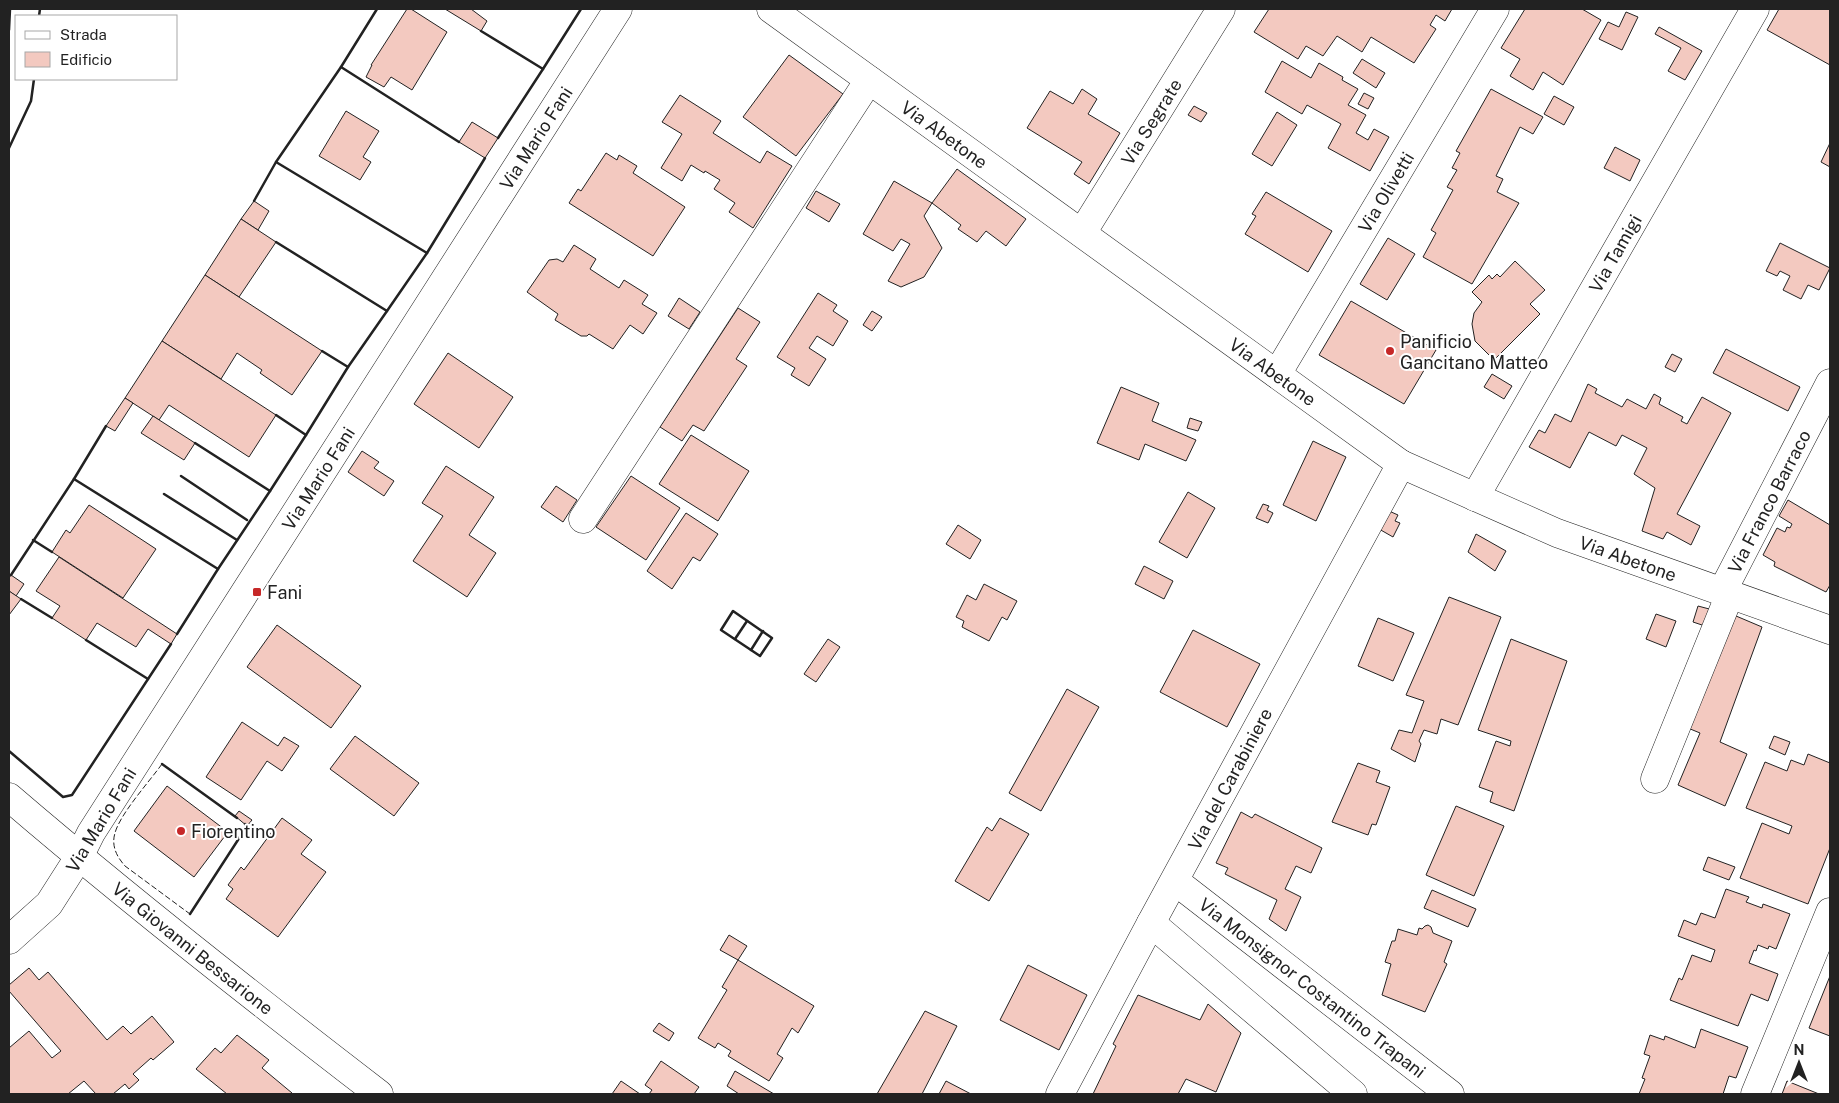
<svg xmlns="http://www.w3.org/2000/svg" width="1839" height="1103" viewBox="0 0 1839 1103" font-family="'Public Sans',sans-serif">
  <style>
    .building { fill: #f3c9c0; stroke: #222 }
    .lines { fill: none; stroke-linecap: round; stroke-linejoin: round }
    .street-casing { stroke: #222; stroke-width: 29 }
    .secondary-casing { stroke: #222; stroke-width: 29 }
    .street { stroke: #fff; stroke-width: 28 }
    .secondary { stroke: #fff; stroke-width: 28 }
    .fence { stroke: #222; stroke-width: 1; stroke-dasharray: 6 2.5; stroke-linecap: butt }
    .wall { stroke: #222; stroke-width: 2.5 }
    .poi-dot { fill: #c62828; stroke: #fff; stroke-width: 2 }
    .labels { text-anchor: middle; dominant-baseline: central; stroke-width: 4; stroke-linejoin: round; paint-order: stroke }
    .street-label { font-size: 18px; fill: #222; stroke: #fff }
    .poi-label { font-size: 18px; fill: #222; stroke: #fff; text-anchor: start }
  </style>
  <rect width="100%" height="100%" fill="#fff"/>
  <!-- building -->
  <g class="building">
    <path d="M 407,9 L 411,9 L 447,32 L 412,90 L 391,77 L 384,87 L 366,77 L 372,65 L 371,65 Z"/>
    <path d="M 445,9 L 471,9 L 487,21 L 481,31 Z"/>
    <path d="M 1269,9 L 1452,9 L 1445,21 L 1436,15 L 1430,25 L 1436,29 L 1414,63 L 1371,37 L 1362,52 L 1337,36 L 1323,56 L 1306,46 L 1298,59 L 1254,32 Z"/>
    <path d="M 1525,9 L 1582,9 L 1601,20 L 1563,85 L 1543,72 L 1533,90 L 1510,76 L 1520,59 L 1501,48 Z"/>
    <path d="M 1779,9 L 1830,9 L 1830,65 L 1767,30 Z"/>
    <path d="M 1626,12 L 1638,17 L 1622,50 L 1599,39 L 1608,22 L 1619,27 Z"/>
    <path d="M 1659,27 L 1702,51 L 1685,80 L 1668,71 L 1681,48 L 1655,34 Z"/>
    <path d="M 789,55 L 843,94 L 796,156 L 743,117 Z"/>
    <path d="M 1362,59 L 1385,73 L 1376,88 L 1353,73 Z"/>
    <path d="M 1282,61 L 1311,78 L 1319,63 L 1343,77 L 1342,80 L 1358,89 L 1348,105 L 1366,115 L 1356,133 L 1368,140 L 1374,129 L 1389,137 L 1370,171 L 1328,148 L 1341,124 L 1307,105 L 1302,114 L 1265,92 Z"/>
    <path d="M 1082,89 L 1097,99 L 1088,114 L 1120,133 L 1089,184 L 1074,174 L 1082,162 L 1027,128 L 1050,91 L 1073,104 Z"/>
    <path d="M 1491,89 L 1543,117 L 1533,134 L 1520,127 L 1496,176 L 1503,179 L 1497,192 L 1519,203 L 1472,284 L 1423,257 L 1436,233 L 1431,230 L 1453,190 L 1447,187 L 1457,170 L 1452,168 L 1460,153 L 1456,151 Z"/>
    <path d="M 1364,93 L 1374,98 L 1368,109 L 1358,104 Z"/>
    <path d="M 680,95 L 721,121 L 713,133 L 760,163 L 767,151 L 792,166 L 753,228 L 729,212 L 735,203 L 714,189 L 720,180 L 705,171 L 704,173 L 691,165 L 682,181 L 661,168 L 682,134 L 662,122 Z"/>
    <path d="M 1554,96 L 1574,107 L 1564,125 L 1544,114 Z"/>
    <path d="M 1194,106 L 1207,113 L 1201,122 L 1188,115 Z"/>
    <path d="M 346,111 L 379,131 L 363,157 L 371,162 L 360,180 L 319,156 Z"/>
    <path d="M 1277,112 L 1297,125 L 1272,166 L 1252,154 Z"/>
    <path d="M 472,122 L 498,138 L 485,158 L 459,142 Z"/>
    <path d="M 1830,143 L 1830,167 L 1821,162 Z"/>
    <path d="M 1615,147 L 1640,160 L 1630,181 L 1604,168 Z"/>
    <path d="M 606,153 L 617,160 L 619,155 L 637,166 L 633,173 L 685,207 L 653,256 L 569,203 L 578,189 L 581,191 Z"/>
    <path d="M 957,169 L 1026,219 L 1006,246 L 986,231 L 977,242 L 958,229 L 961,225 L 932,203 Z"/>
    <path d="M 894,181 L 932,203 L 924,216 L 942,248 L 924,277 L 901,287 L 888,281 L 910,244 L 901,239 L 893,251 L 863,234 Z"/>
    <path d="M 816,191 L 840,204 L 829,222 L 806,208 Z"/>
    <path d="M 1266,192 L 1332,231 L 1308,272 L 1245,234 L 1256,216 L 1252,214 Z"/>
    <path d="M 254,201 L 269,211 L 258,230 L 241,219 Z"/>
    <path d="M 241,219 L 276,242 L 239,297 L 205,275 Z"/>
    <path d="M 1388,238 L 1415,254 L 1387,300 L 1360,284 Z"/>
    <path d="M 1780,243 L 1830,268 L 1819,290 L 1808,285 L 1801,299 L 1783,290 L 1790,276 L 1780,271 L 1777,276 L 1766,271 Z"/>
    <path d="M 574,245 L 596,259 L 590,269 L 619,288 L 624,280 L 648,295 L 642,304 L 657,313 L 643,334 L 630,325 L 613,349 L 589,334 L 587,336 L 581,336 L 555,320 L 558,314 L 527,292 L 549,260 L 557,259 L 563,262 Z"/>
    <path d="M 1515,261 L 1545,290 L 1530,304 L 1540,314 L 1494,360 L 1475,341 L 1472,324 L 1474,313 L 1482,302 L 1472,292 L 1489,275 L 1492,279 L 1497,274 L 1500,277 Z"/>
    <path d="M 205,275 L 322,351 L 292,395 L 260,373 L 262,370 L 237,353 L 221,379 L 162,341 Z"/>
    <path d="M 818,293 L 837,305 L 833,311 L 848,321 L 833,346 L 817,336 L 809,348 L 826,359 L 809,386 L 791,375 L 795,368 L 777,357 Z"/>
    <path d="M 679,298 L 700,312 L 689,329 L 668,316 Z"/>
    <path d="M 1351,301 L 1436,350 L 1404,404 L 1319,355 Z"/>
    <path d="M 738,308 L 760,322 L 736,359 L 747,366 L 704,431 L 693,425 L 682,441 L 660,427 Z"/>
    <path d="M 872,311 L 882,317 L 872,331 L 863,325 Z"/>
    <path d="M 162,341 L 276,415 L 249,457 L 169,405 L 159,420 L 125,398 Z"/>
    <path d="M 1726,349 L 1800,387 L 1788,411 L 1713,373 Z"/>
    <path d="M 448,353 L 513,397 L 479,448 L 414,404 Z"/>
    <path d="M 1672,354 L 1682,359 L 1675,372 L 1665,367 Z"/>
    <path d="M 1492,374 L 1512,386 L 1504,399 L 1484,387 Z"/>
    <path d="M 1588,384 L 1597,389 L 1595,393 L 1622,407 L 1627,399 L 1646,409 L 1654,394 L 1661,398 L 1659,404 L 1683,417 L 1681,421 L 1687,424 L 1702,397 L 1731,413 L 1677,514 L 1700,526 L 1691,545 L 1667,532 L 1663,539 L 1642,531 L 1655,488 L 1634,474 L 1647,448 L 1622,435 L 1616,446 L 1589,432 L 1570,468 L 1529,447 L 1539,430 L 1545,433 L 1555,414 L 1571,422 Z"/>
    <path d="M 1121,387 L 1159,403 L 1152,421 L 1196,440 L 1186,461 L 1145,444 L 1139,460 L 1097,443 Z"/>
    <path d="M 125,398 L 133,403 L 115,431 L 106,426 Z"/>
    <path d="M 153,416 L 195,443 L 184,460 L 141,433 Z"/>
    <path d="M 1190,418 L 1202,422 L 1198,431 L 1187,428 Z"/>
    <path d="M 691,435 L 749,471 L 718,521 L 659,484 Z"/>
    <path d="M 1313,441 L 1346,457 L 1316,521 L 1283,505 Z"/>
    <path d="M 362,451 L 379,462 L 374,468 L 394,481 L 384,496 L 348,472 Z"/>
    <path d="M 446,466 L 494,497 L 469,535 L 496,553 L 467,597 L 413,561 L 443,516 L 422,503 Z"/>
    <path d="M 631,476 L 680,508 L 646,560 L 596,527 Z"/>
    <path d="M 556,486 L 577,500 L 563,522 L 541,507 Z"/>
    <path d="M 1188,492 L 1215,508 L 1187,558 L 1159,542 Z"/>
    <path d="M 1788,500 L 1830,525 L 1830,585 L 1826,592 L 1774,566 L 1775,562 L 1763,555 L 1777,528 L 1785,532 L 1787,527 L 1790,528 L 1792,524 L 1779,516 Z"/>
    <path d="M 1263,504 L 1269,506 L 1267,510 L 1273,513 L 1268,523 L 1256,518 Z"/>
    <path d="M 89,505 L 156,549 L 123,598 L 52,552 L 66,530 L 70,533 Z"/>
    <path d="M 1389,511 L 1398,515 L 1395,521 L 1400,523 L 1393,537 L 1379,529 Z"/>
    <path d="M 686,513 L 718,534 L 700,561 L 693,557 L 672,589 L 647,571 Z"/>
    <path d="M 958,525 L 981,540 L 970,559 L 946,544 Z"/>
    <path d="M 1476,534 L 1506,551 L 1495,571 L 1468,552 Z"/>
    <path d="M 59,557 L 177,634 L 171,644 L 148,629 L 136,647 L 97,623 L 86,640 L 52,618 L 60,606 L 36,591 Z"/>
    <path d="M 1144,566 L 1173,581 L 1164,599 L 1135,584 Z"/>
    <path d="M 11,575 L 24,584 L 16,596 L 9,591 L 9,578 Z"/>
    <path d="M 984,584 L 1017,601 L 1007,620 L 1002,617 L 989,641 L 962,627 L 964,621 L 956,617 L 967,595 L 976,600 Z"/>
    <path d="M 9,591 L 21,599 L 9,615 Z"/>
    <path d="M 1449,597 L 1501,617 L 1458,725 L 1441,719 L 1437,734 L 1424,730 L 1419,741 L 1421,744 L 1415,762 L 1391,749 L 1399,730 L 1412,733 L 1424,701 L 1406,695 Z"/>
    <path d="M 1698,606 L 1713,610 L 1708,627 L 1693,622 Z"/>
    <path d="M 1729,613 L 1762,627 L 1720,742 L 1747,754 L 1725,806 L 1678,785 L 1700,733 L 1683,726 Z"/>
    <path d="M 1656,614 L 1676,621 L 1666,647 L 1646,639 Z"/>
    <path d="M 1378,618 L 1414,633 L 1393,681 L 1358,666 Z"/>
    <path d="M 277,625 L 361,686 L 331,728 L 247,667 Z"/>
    <path d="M 1193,630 L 1260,664 L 1227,727 L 1160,692 Z"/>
    <path d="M 828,639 L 840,647 L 816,682 L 804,674 Z"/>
    <path d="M 1511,639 L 1567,661 L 1514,811 L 1490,802 L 1493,792 L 1479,787 L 1496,741 L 1510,746 L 1511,741 L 1478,730 Z"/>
    <path d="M 1067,689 L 1099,707 L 1041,811 L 1009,793 Z"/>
    <path d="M 242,722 L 278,746 L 284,737 L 299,746 L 282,771 L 267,761 L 241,800 L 206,777 Z"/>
    <path d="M 355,736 L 419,783 L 394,816 L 330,769 Z"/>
    <path d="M 1774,736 L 1790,742 L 1785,755 L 1769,748 Z"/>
    <path d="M 1808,754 L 1830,763 L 1830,848 L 1808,904 L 1740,878 L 1762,823 L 1789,834 L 1792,826 L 1746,808 L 1765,762 L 1787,771 L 1791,760 L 1804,765 Z"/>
    <path d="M 1358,763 L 1380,771 L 1376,782 L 1390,787 L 1376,825 L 1372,824 L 1368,835 L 1332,822 Z"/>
    <path d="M 167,786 L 228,832 L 194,877 L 134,831 Z"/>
    <path d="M 1456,806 L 1504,826 L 1474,896 L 1426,875 Z"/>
    <path d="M 239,811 L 252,820 L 247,826 L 235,816 Z"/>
    <path d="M 1241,812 L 1252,818 L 1255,814 L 1322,848 L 1311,873 L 1296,866 L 1285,889 L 1301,897 L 1286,931 L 1269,919 L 1277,900 L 1225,874 L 1228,868 L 1216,863 Z"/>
    <path d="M 282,818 L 312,840 L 301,854 L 326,872 L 278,937 L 226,899 L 233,889 L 228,885 L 241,867 L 244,870 Z"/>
    <path d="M 1000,818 L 1029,834 L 989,901 L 955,881 L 987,827 L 992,831 Z"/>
    <path d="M 1708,857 L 1735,867 L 1729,880 L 1703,870 Z"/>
    <path d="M 1726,889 L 1749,897 L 1746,902 L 1762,908 L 1763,904 L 1790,914 L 1776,949 L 1769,946 L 1768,949 L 1758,945 L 1756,951 L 1754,950 L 1749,963 L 1778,974 L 1768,1001 L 1751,994 L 1738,1026 L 1670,1000 L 1679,978 L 1682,980 L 1692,955 L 1711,962 L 1715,950 L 1678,936 L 1684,920 L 1696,925 L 1701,913 L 1715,918 Z"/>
    <path d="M 1432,890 L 1476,909 L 1468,927 L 1424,908 Z"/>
    <path d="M 1428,925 L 1431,927 L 1433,933 L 1452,941 L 1444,962 L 1447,964 L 1425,1012 L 1382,995 L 1391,964 L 1385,962 L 1392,941 L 1395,941 L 1398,929 L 1417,935 L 1419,928 L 1422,929 L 1425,926 Z"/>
    <path d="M 729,935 L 747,946 L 738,960 L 720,950 Z"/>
    <path d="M 738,960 L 814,1006 L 798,1033 L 792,1028 L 777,1054 L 783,1058 L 769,1081 L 728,1056 L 731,1051 L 718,1043 L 715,1048 L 698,1038 L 727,990 L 722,987 Z"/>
    <path d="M 1028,965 L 1087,995 L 1059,1050 L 1000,1020 Z"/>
    <path d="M 29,968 L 39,980 L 48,972 L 107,1040 L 123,1026 L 131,1034 L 152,1016 L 174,1042 L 153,1060 L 151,1058 L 133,1074 L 139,1080 L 129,1089 L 125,1084 L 113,1094 L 96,1094 L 84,1081 L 68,1094 L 9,1094 L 9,1048 L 29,1031 L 52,1058 L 61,1051 L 9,991 L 9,985 Z"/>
    <path d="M 1830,976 L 1830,1036 L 1809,1028 Z"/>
    <path d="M 1138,995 L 1200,1020 L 1208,1004 L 1241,1033 L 1216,1092 L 1186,1079 L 1178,1094 L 1093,1094 L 1116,1046 L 1113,1044 Z"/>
    <path d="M 925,1011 L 957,1026 L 922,1094 L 877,1094 Z"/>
    <path d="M 659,1023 L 674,1033 L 669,1041 L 653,1031 Z"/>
    <path d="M 1701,1029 L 1748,1047 L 1736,1078 L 1729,1076 L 1723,1094 L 1639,1094 L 1645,1079 L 1642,1078 L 1650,1056 L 1644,1054 L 1650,1035 L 1664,1040 L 1665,1036 L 1695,1048 Z"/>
    <path d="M 237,1035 L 269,1060 L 262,1068 L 292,1093 L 291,1094 L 227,1094 L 196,1069 L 215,1048 L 221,1053 Z"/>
    <path d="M 661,1061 L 699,1087 L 694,1094 L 649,1094 L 652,1090 L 645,1085 Z"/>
    <path d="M 735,1071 L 774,1094 L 739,1094 L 727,1086 Z"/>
    <path d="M 621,1081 L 640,1094 L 612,1094 Z"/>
    <path d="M 946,1081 L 971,1094 L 939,1094 Z"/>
    <path d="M 1787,1081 L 1819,1094 L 1782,1094 Z"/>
  </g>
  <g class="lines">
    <!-- street casing -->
    <g class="street-casing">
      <g id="street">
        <path id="s1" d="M 1082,233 L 1221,9"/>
        <path id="s2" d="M 1277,374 L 1495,9"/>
        <path id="s3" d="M 1401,464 L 1557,533 L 1830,630"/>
        <path id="s4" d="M 1475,497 L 1755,9"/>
        <path d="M 583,519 L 869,80"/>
        <path id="s5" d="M 1722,592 L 1830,383"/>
        <path d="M 1655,779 L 1730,594"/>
        <path d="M 9,940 L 49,904 L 79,857"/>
        <path d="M 1755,1094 L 1830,912"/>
      </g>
    </g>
    <!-- secondary casing -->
    <g class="secondary-casing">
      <g id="secondary">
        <path id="s6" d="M 771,9 L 1401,464 L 1151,923 L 1060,1094"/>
        <path id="s7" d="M 9,797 C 129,900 254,998 379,1094"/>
        <path id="s8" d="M 79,857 L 91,833 L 618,9"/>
        <path id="s9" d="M 1175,881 L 1450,1094"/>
        <path d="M 1151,923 L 1353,1094"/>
      </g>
    </g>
    <!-- street -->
    <use href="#street" class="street"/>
    <!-- secondary -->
    <use href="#secondary" class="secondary"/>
    <!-- fence -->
    <path class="fence" d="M 162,764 C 149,782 120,814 115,833 C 111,846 117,857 125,866 L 190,914"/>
    <!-- wall -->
    <g class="wall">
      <path d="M 39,16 L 40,9"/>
      <path d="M 9,30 L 10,9"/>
      <path d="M 481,31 L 543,69 L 581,9"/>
      <path d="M 341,67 L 377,9"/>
      <path d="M 498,138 L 543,69"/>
      <path d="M 459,142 L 341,67 L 276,162 L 427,253 L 485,158"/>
      <path d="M 9,148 L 31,101 L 34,79"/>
      <path d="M 254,201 L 276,162"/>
      <path d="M 276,242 L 387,311 L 427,253"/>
      <path d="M 322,351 L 348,367 L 387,311"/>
      <path d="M 276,415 L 306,435 L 348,367"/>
      <path d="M 106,426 L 74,479 L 218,569 L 270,491"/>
      <path d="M 195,443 L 270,491 L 306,435"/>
      <path d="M 181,476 L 247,520"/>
      <path d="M 164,494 L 237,540"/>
      <path d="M 33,540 L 52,552"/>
      <path d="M 11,575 L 74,479"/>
      <path d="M 21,599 L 52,618"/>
      <path d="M 733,611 L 772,638 L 760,656 L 721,630 Z"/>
      <path d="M 177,634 L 218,569"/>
      <path d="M 735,639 L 747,621"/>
      <path d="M 86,640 L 148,679"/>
      <path d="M 751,650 L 763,631"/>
      <path d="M 9,751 L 63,797 L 72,795 L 171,644"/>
      <path d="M 162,764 L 237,818"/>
      <path d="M 190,914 L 247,826 L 245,824"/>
    </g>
  </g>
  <!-- markers -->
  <g class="poi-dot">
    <circle cx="1390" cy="351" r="5"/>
    <rect x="252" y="587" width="10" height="10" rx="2.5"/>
    <circle cx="181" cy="831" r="5"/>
  </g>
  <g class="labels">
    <!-- street labels -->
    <g class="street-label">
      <text stroke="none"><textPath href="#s1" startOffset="131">Via Segrate</textPath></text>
      <text stroke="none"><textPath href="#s6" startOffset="214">Via Abetone</textPath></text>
      <text stroke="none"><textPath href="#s8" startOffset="852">Via Mario Fani</textPath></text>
      <text stroke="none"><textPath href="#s2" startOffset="212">Via Olivetti</textPath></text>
      <text stroke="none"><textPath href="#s4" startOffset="281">Via Tamigi</textPath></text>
      <text stroke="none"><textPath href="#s6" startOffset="619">Via Abetone</textPath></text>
      <text stroke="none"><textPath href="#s8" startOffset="448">Via Mario Fani</textPath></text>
      <text stroke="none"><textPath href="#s5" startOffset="102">Via Franco Barraco</textPath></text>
      <text stroke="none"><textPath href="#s3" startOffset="246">Via Abetone</textPath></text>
      <text transform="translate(1230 779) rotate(-62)">Via del Carabiniere</text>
      <text transform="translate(101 820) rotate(-59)">Via Mario Fani</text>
      <text stroke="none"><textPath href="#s7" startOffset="238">Via Giovanni Bessarione</textPath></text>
      <text stroke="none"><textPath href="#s9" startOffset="174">Via Monsignor Costantino Trapani</textPath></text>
    </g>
    <!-- poi labels -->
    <g class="poi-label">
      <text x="1400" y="341">Panificio<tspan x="1400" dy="21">Gancitano Matteo</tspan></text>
      <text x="267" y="592">Fani</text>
      <text x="191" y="831">Fiorentino</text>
    </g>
  </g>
  <!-- border -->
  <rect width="1839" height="1103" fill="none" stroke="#222222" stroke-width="20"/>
  <!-- legend -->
  <rect x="15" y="15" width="162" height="65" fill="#ffffff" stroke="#a7a7a7"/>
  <rect x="25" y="31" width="25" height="8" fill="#ffffff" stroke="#a7a7a7"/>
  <text x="60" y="40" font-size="15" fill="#222222">Strada</text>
  <rect x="25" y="52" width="25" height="15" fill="#f3c9c0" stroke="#a7a7a7"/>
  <text x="60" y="65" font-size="15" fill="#222222">Edificio</text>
  <!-- north arrow -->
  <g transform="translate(1799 1063)" stroke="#ffffff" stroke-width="4" paint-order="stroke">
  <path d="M0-4L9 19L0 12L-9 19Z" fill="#222222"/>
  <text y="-8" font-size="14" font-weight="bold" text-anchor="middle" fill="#222222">N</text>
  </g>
</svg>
